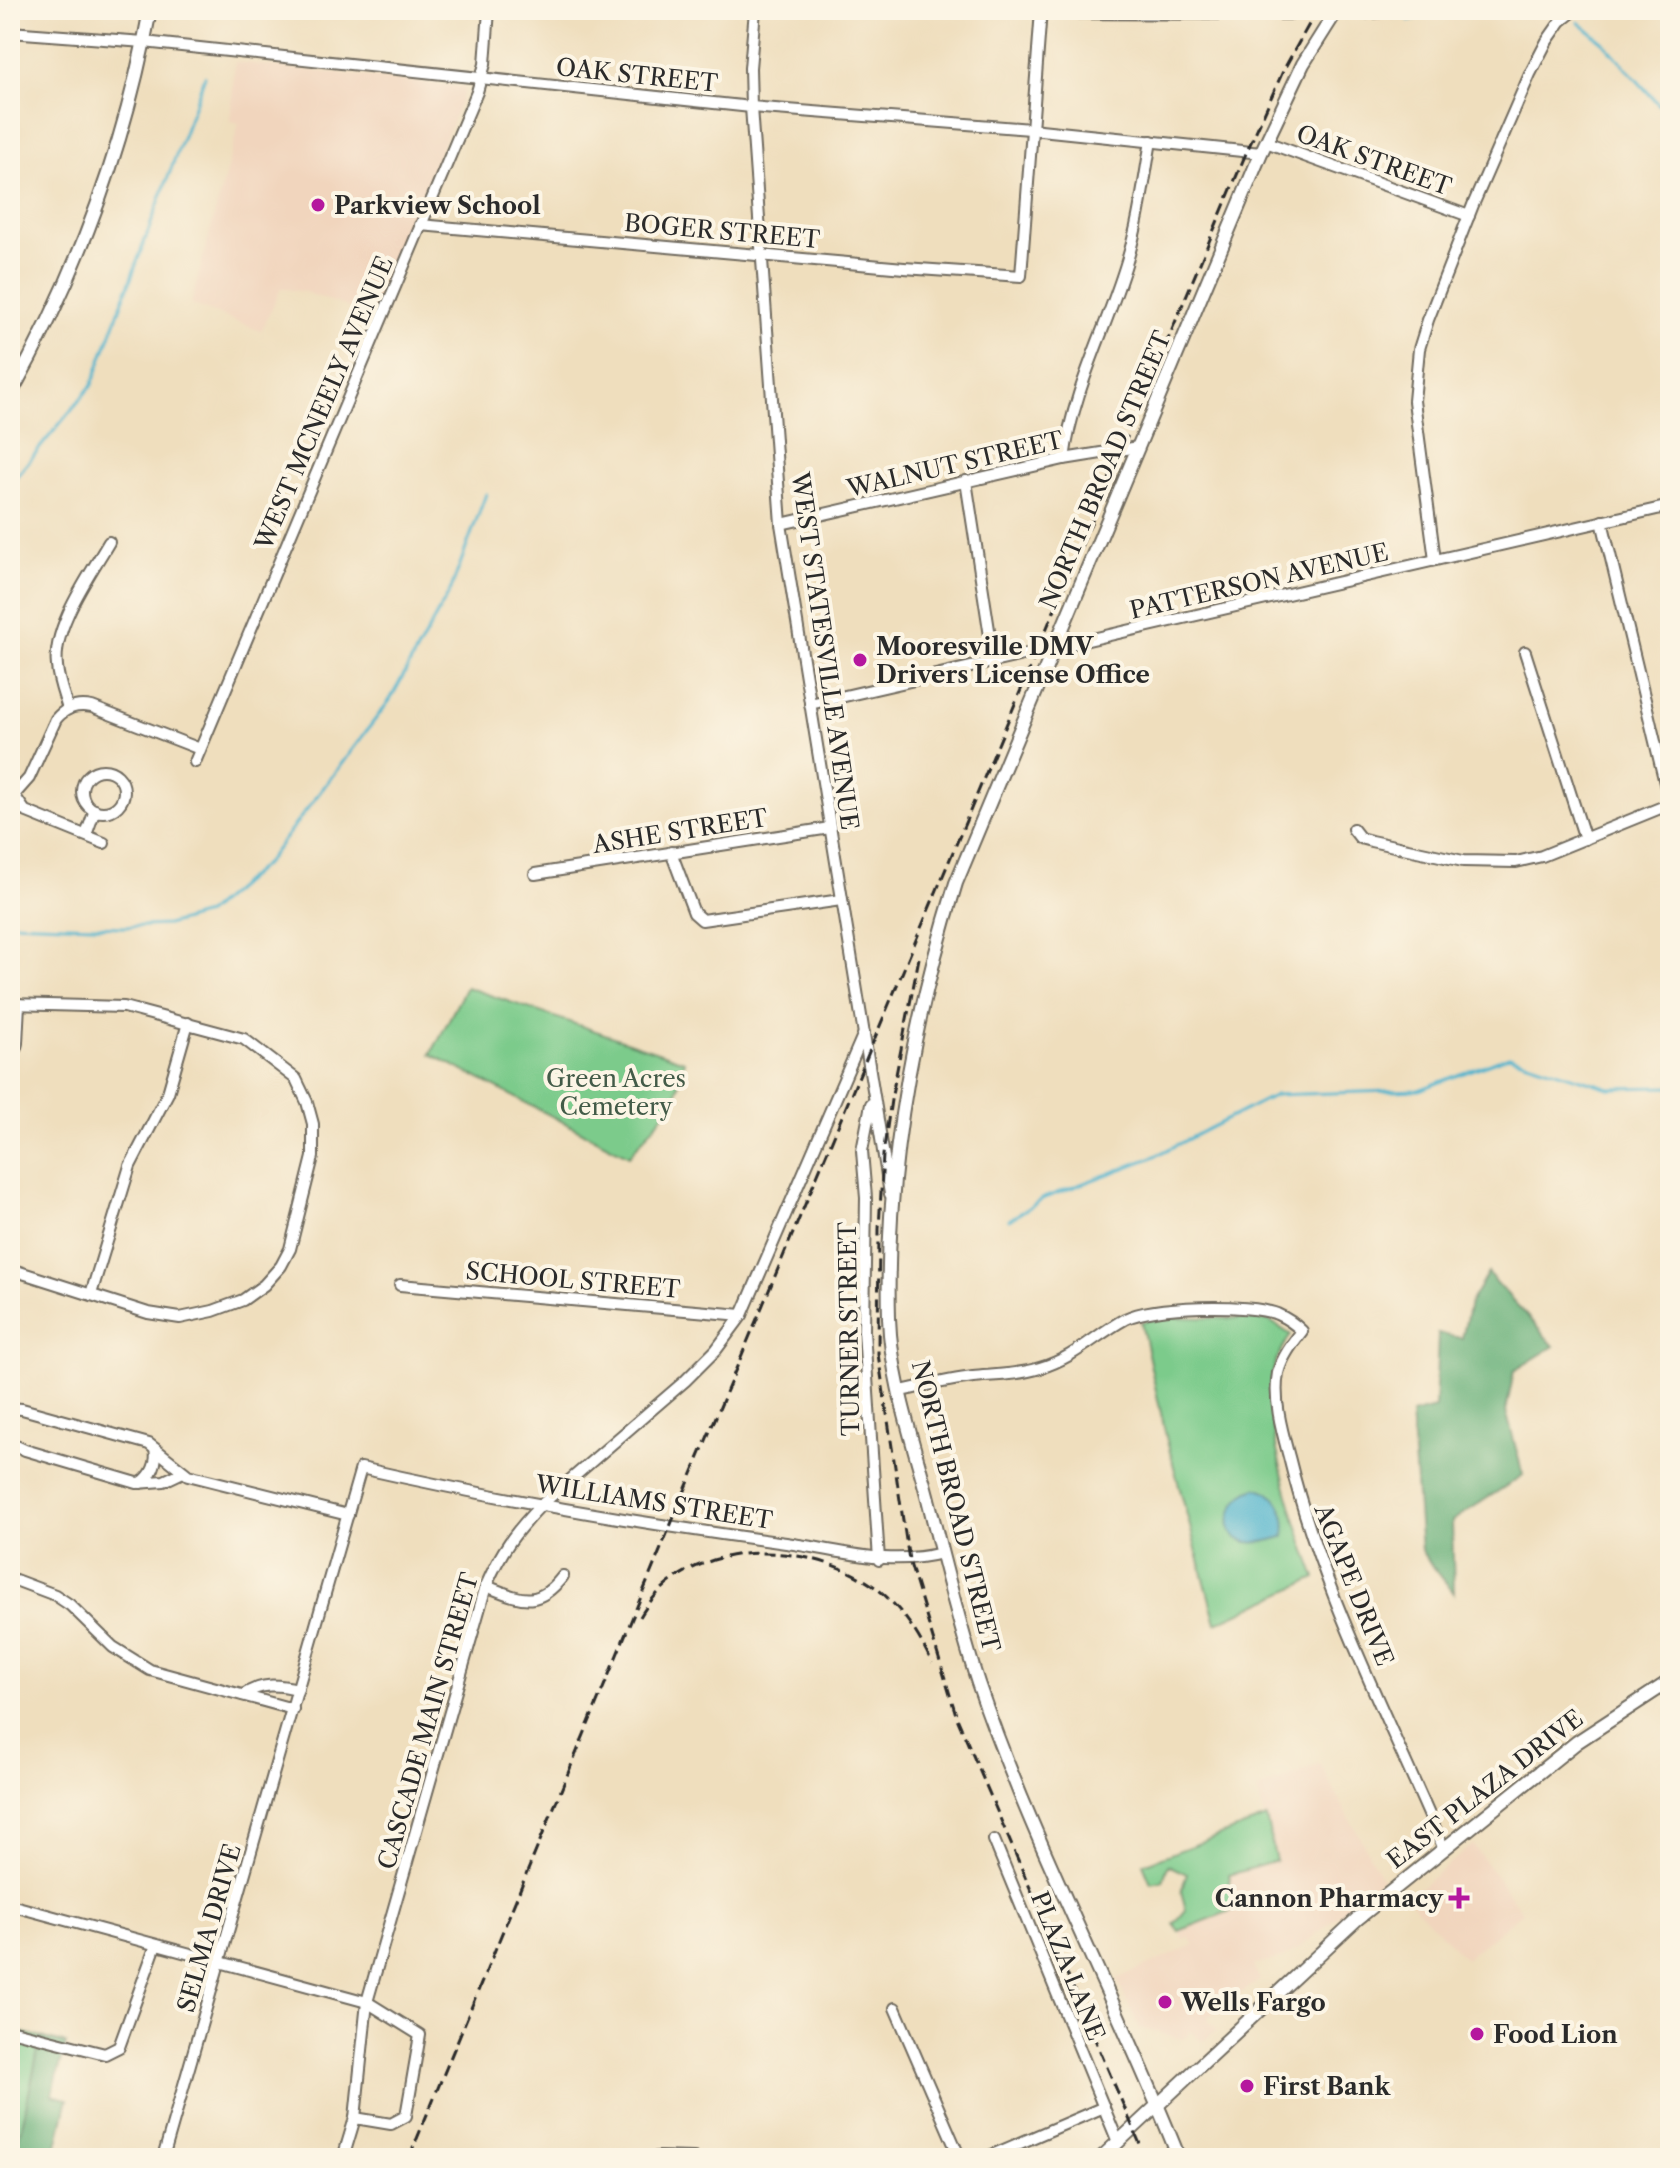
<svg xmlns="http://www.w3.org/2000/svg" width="1680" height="2168" viewBox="0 0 1680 2168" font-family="'Libre Caslon Text',serif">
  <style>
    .built { fill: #f1d5bd }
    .green { fill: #7ccb8b; stroke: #547b5b; stroke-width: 2 }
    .forest { fill: #65af77; stroke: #486d51; stroke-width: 2 }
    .water { fill: #4eb3cd; stroke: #3c6f7c; stroke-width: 2 }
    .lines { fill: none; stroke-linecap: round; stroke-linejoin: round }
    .stream { stroke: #4eb3cd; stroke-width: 3 }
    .minor-tunnel { stroke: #c8baa0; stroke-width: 10; stroke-dasharray: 10 5; stroke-linecap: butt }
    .minor-casing { stroke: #706a5e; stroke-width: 14 }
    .major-casing { stroke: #706a5e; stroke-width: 16 }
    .minor { stroke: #fff; stroke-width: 10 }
    .major { stroke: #fff; stroke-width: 12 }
    .rail { stroke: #2b2b2b; stroke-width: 3; stroke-dasharray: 12 6; stroke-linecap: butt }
    .poi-dot { fill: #b5179e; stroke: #fcf5e5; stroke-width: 3 }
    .labels { text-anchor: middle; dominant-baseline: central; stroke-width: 8; stroke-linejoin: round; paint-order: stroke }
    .street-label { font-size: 24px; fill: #2b2b2b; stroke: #fcf5e5 }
    .poi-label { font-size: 24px; font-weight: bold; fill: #2b2b2b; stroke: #fcf5e5; text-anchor: start }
    .park-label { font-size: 24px; fill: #435b48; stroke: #fcf5e5 }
  </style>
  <rect width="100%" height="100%" fill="#fcf5e5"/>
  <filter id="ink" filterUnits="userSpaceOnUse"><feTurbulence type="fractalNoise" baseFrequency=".0125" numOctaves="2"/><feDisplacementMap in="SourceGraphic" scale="16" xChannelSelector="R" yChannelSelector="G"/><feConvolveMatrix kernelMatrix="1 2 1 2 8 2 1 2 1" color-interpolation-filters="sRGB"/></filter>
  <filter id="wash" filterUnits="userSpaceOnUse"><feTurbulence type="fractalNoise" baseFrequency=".006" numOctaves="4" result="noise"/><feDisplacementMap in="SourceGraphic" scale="32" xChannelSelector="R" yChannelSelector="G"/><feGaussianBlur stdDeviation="1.8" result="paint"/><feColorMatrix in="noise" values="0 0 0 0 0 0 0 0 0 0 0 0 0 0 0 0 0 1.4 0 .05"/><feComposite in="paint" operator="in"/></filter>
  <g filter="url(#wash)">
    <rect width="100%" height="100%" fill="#efdebd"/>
    <!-- built -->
    <g class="built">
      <path d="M 235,62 L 463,87 L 465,91 L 373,316 L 305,292 L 281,288 L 261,331 L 191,304 L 239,123 L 230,121 Z"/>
      <path d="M 1320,1764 L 1382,1878 L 1301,1947 L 1282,1958 L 1253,1966 L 1260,1980 L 1210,2015 L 1207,2021 L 1217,2029 L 1203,2042 L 1191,2031 L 1184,2039 L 1139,2028 L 1117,1979 L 1194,1945 L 1189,1937 L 1184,1939 L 1179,1931 L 1235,1909 L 1229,1875 L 1276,1860 L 1257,1790 Z"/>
      <path d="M 1473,1845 L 1522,1912 L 1465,1959 L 1407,1898 Z"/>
    </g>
    <!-- green -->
    <g class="green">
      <path d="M 466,987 L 684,1061 L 675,1101 L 629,1156 L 431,1054 Z"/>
      <path d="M 1163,1317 L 1259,1319 L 1270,1321 L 1291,1335 C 1284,1345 1277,1356 1274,1368 C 1259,1419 1297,1528 1316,1578 L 1216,1623 L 1167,1441 L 1141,1322 Z"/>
      <path d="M 1266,1818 L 1276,1861 L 1229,1875 L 1235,1909 L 1179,1931 L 1174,1924 L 1186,1910 L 1181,1891 L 1187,1874 L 1168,1865 L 1163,1881 L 1151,1883 L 1143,1864 Z"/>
      <path d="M 10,2030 L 41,2037 L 22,2126 L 10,2158 Z"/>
    </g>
    <!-- forest -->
    <g class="forest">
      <path d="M 1488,1273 L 1554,1346 L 1514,1371 L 1506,1411 L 1523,1475 L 1452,1521 L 1454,1593 L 1421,1551 L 1411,1414 L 1435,1408 L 1438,1334 L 1462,1338 L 1470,1303 Z"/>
      <path d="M 41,2037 L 66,2044 L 52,2095 L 68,2099 L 54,2158 L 12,2158 L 22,2126 Z"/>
    </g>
    <!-- water -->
    <path class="water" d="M 1257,1488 C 1278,1492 1290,1517 1284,1537 C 1271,1540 1254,1546 1241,1540 C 1220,1532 1232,1503 1245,1493 C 1249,1490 1253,1490 1257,1488 Z"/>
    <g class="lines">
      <!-- stream -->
      <g class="stream">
        <path d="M 1409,20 L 1449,10"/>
        <path d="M 1578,22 L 1603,42 L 1670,117"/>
        <path d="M 10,484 L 92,385 L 205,76"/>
        <path d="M 10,923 L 123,927 L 167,925 L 206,914 L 266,863 L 390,700 L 451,589 L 486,494"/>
        <path d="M 1009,1220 L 1044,1198 L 1151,1158 L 1275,1095 L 1419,1090 L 1509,1056 L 1609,1088 L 1670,1087"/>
      </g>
    </g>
  </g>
  <g filter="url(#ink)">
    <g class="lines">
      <!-- minor-tunnel -->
      <path class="minor-tunnel" d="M 1290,14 L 1357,14"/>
      <!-- minor casing -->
      <g class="minor-casing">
        <g id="minor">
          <path d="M 755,10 L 750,68 L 751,107 L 781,524 L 890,1194"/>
          <path d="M 1041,13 L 1290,14"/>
          <path d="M 1357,14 L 1405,10"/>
          <path d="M 10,32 L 144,42 L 751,107 L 1031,129 L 1261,153"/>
          <path d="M 1266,142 L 1469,216"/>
          <path d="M 420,225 L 904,268 L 1021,276 L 1041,10"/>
          <path d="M 1064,459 C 1073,389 1107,328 1127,261 C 1139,222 1144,181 1151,141"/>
          <path d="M 966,481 L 994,662"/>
          <path d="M 1602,521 L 1670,804"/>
          <path d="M 781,524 L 1064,459 L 1138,447"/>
          <path d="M 1435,560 L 1414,401 L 1419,349 L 1428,320 L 1473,205 L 1530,74 L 1547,41 L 1561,21 L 1575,10"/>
          <path d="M 1525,652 L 1585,839"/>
          <path d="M 810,704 L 1670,506"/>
          <path d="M 68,709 C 64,695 58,681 57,666 C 52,627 90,575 109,542"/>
          <path d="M 195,762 L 477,92 L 485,64 L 489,10"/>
          <circle cx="103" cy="791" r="21"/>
          <path d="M 14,795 L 25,811 L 104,843"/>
          <path d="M 10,796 L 14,795 L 29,778 L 56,719 C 66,707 77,704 92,707 L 200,749"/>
          <path d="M 1353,829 L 1360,838 L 1371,841 L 1463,861 L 1516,862 L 1542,856 L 1670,804"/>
          <path d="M 86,835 L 95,810"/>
          <path d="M 671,852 L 694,913 L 702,920 L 841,900"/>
          <path d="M 535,874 L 830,828"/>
          <path d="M 10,1004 L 124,1007 L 244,1039 L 296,1079 L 307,1102 L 313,1124 L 313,1157 L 290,1249 L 281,1266 L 264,1285 L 243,1300 L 213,1311 L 180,1318 L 148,1313 L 10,1269"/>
          <path d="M 10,1071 L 17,1043 L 19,1004"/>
          <path d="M 871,1104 L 862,1151 L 866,1198 L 864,1331 L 879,1560"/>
          <path d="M 400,1285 L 742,1315"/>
          <path d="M 91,1294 L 130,1166 L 168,1093 L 188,1023"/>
          <path d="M 900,1391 C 924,1386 948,1380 973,1377 C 995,1375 1018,1375 1040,1368 C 1076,1357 1094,1336 1125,1319 C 1152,1305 1249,1303 1277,1314 C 1286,1318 1295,1324 1302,1331 C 1292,1344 1282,1357 1278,1373 C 1273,1400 1282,1431 1289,1457 C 1322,1593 1389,1719 1443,1847"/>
          <path d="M 10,1408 L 22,1409 L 149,1444 L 188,1475 L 348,1515"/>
          <path d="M 10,1443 L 25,1450 L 137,1483 L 164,1481 L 183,1472"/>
          <path d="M 141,1483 C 152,1476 158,1462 155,1449"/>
          <path d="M 10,1578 L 55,1595 L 70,1605 L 113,1647 L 150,1670 L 293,1709"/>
          <path d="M 486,1586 C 520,1599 537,1610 563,1576"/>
          <path d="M 243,1695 C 262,1683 276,1684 298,1689"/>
          <path d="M 994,1840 L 1118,2142"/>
          <path d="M 10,1905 L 367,2002 L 420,2035 L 406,2116 L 391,2124 L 355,2118"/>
          <path d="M 895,2008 L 960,2158"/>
          <path d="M 10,2030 L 105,2054 L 119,2047 L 156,1945"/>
          <path d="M 657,2157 L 694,2158"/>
          <path d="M 163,2158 L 361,1468 C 502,1500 643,1524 786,1543 C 841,1550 886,1567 942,1553"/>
          <path d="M 343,2158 L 355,2118 L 367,2002 L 486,1586 C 501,1551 515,1532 541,1505 L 685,1381 L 716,1350 L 742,1315 L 864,1033"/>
          <path d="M 985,2158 L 1104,2107"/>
        </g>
      </g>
      <!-- major casing -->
      <g class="major-casing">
        <g id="major">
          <path d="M 10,395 C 77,275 125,146 150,10"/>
          <path d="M 1101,2158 L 1357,1919 L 1577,1742 L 1670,1681"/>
          <path d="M 1179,2158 C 1116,1998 1033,1845 978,1683 C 958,1622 943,1558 927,1495 C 912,1438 891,1378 889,1318 C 885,1170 912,1024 956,883 L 1261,153 L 1303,64 L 1337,10"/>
        </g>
      </g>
      <!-- minor -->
      <use href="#minor" class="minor"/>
      <!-- major -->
      <use href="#major" class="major"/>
      <!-- rail -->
      <g class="rail">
        <path d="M 919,958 L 891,1100 L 883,1155 L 879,1229 L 878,1354 L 909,1560 L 957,1718 L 1146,2158"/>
        <path d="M 640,1617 C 685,1537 804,1539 872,1585 C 899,1604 919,1634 932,1663"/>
        <path d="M 409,2158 L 681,1500 L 1247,151 L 1284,69 L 1317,10"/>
      </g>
    </g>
  </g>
  <!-- markers -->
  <g class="poi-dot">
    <circle cx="318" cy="205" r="8"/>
    <circle cx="860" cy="660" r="8"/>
    <path d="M1455 1886h8v8h8v8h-8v8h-8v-8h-8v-8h8z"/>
    <circle cx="1165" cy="2002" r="8"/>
    <circle cx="1477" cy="2034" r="8"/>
    <circle cx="1247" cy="2086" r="8"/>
  </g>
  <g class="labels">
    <!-- street labels -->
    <g class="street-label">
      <text transform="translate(637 75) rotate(6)">OAK STREET</text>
      <text transform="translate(1374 160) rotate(20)">OAK STREET</text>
      <text transform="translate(722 231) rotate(5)">BOGER STREET</text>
      <text transform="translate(324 403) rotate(-67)">WEST MCNEELY AVENUE</text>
      <text transform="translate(955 464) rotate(-13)">WALNUT STREET</text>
      <text transform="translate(1105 470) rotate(-67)">NORTH BROAD STREET</text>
      <text transform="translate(1259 581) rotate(-13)">PATTERSON AVENUE</text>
      <text transform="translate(825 651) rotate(82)">WEST STATESVILLE AVENUE</text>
      <text transform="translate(680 831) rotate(-9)">ASHE STREET</text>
      <text transform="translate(573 1280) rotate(5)">SCHOOL STREET</text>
      <text transform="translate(849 1329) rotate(-91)">TURNER STREET</text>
      <text transform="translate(654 1502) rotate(9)">WILLIAMS STREET</text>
      <text transform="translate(956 1506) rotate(76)">NORTH BROAD STREET</text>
      <text transform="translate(1354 1585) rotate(68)">AGAPE DRIVE</text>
      <text transform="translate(428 1721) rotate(-74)">CASCADE MAIN STREET</text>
      <text transform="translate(1485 1789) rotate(-38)">EAST PLAZA DRIVE</text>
      <text transform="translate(209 1928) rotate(-74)">SELMA DRIVE</text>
      <text transform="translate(1068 1966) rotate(68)">PLAZA LANE</text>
    </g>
    <!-- poi labels -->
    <g class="poi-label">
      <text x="334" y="205">Parkview School</text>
      <text x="876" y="646">Mooresville DMV<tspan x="876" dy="28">Drivers License Office</tspan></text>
      <text x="1443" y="1898" text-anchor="end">Cannon Pharmacy</text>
      <text x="1181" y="2002">Wells Fargo</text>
      <text x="1493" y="2034">Food Lion</text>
      <text x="1263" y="2086">First Bank</text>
    </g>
    <!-- park labels -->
    <g class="park-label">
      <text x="616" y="1078">Green Acres<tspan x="616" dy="28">Cemetery</tspan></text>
    </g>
  </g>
  <!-- margin -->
  <rect width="1680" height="2168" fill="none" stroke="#fcf5e5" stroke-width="40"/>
</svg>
